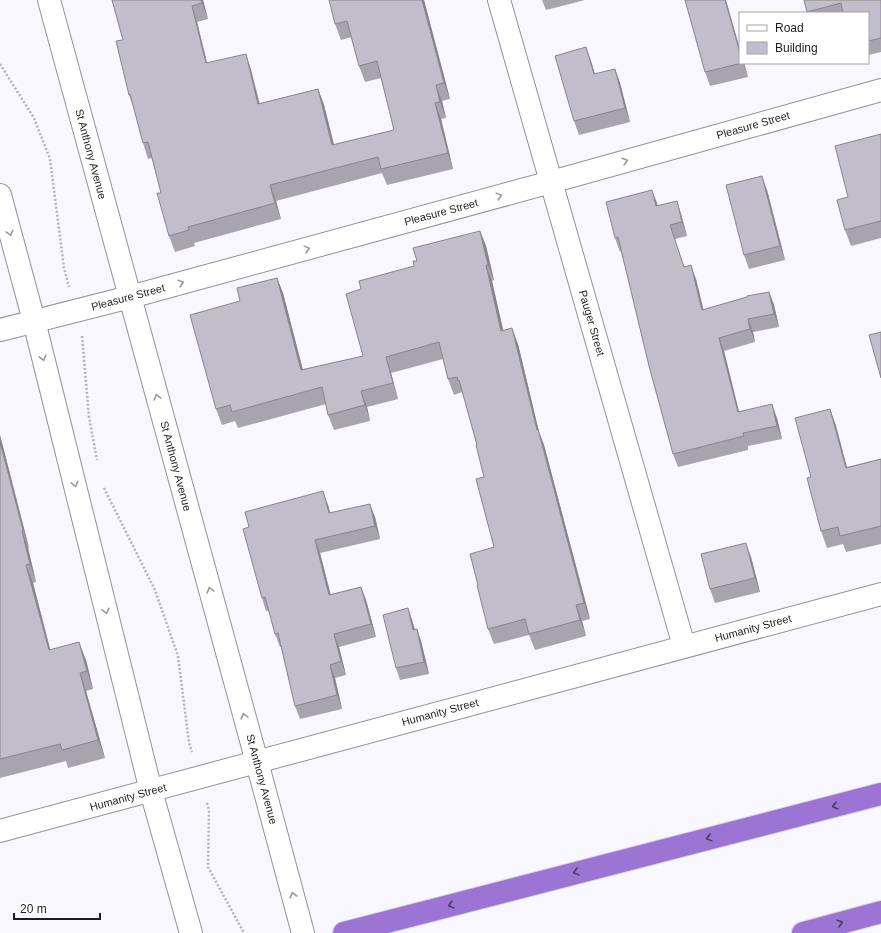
<svg xmlns="http://www.w3.org/2000/svg" width="881" height="933" viewBox="0 0 881 933" font-family="Arial,sans-serif">
  <style>
    .lines { fill: none; stroke-linecap: round; stroke-linejoin: round }
    .street-casing { stroke: #94909c; stroke-width: 24 }
    .highway-casing { stroke: #d6d6d7; stroke-width: 24 }
    .path { stroke: #b4b2b9; stroke-width: 2.5; stroke-dasharray: 2 2; stroke-linecap: butt }
    .street { stroke: #fff; stroke-width: 22 }
    .highway { stroke: #9c74d4; stroke-width: 22 }
    .wall { fill: #a7a3af }
    .shaded-wall { fill: #88848e }
    .building { fill: #c2bdcb; stroke: #88848e }
    .oneway { stroke: #9a999b }
    .oneway2 { stroke: #4a3b60 }
    .labels { text-anchor: middle; dominant-baseline: central; stroke-width: 3.5; stroke-linejoin: round; paint-order: stroke }
    .street-label { font-size: 11px; fill: #1e1c21; stroke: #fff }
  </style>
  <rect width="100%" height="100%" fill="#f8f6fe"/>
  <g class="lines">
    <!-- street casing -->
    <g class="street-casing">
      <g id="street">
        <path d="M 49,0 L 257,762 L 303,933"/>
        <path d="M 499,0 L 684,646"/>
        <path d="M 0,195 L 34,321 L 151,791 L 191,933"/>
        <path d="M 0,330 L 130,297 L 551,182 L 881,90"/>
        <path d="M 0,831 L 881,594"/>
      </g>
    </g>
    <!-- highway casing -->
    <g class="highway-casing">
      <g id="highway">
        <path d="M 344,933 L 881,794"/>
        <path d="M 803,933 L 881,912"/>
      </g>
    </g>
    <!-- path -->
    <g class="path">
      <path d="M 0,64 L 34,118 L 50,159 L 64,268 L 69,287"/>
      <path d="M 82,336 L 89,417 L 97,460"/>
      <path d="M 104,488 L 155,590 L 178,656 L 189,743 L 192,752"/>
      <path d="M 207,803 L 209,810 L 208,867 L 244,933"/>
    </g>
    <!-- street -->
    <use href="#street" class="street"/>
    <!-- highway -->
    <use href="#highway" class="highway"/>
  </g>
  <!-- wall -->
  <g class="wall">
    <path d="M 112,0 L 203,0 L 208,19 L 197,22 L 207,63 L 246,54 L 251,70 L 260,104 L 318,89 L 324,105 L 334,145 L 394,130 L 381,78 L 365,82 L 359,66 L 352,37 L 341,40 L 335,24 L 424,0 L 450,99 L 442,101 L 446,118 L 441,119 L 453,169 L 387,185 L 382,173 L 276,201 L 281,219 L 194,243 L 195,246 L 175,252 L 169,236 L 161,193 L 152,158 L 148,159 L 143,143 L 134,109 L 129,95 L 123,40 Z"/>
    <path d="M 542,0 L 585,0 L 546,10 Z"/>
    <path d="M 804,0 L 881,0 L 881,52 L 868,55 L 868,13 L 807,13 Z"/>
    <path d="M 586,47 L 591,61 L 595,74 L 615,69 L 620,83 L 630,122 L 579,135 L 574,121 Z"/>
    <path d="M 740,63 L 744,63 L 748,77 L 710,86 L 705,72 Z"/>
    <path d="M 881,134 L 881,238 L 851,246 L 845,230 L 848,197 Z"/>
    <path d="M 767,190 L 785,260 L 749,269 L 744,255 Z"/>
    <path d="M 677,201 L 681,214 L 687,236 L 675,239 L 684,267 L 696,279 L 703,310 L 769,292 L 774,305 L 779,327 L 753,332 L 755,342 L 724,351 L 739,411 L 777,418 L 782,439 L 748,446 L 748,450 L 678,467 L 673,454 L 621,251 L 620,252 L 615,238 L 657,206 Z"/>
    <path d="M 480,231 L 486,246 L 494,280 L 492,281 L 503,330 L 518,344 L 539,432 L 544,445 L 590,619 L 582,621 L 586,636 L 535,650 L 529,635 L 494,644 L 488,629 L 478,585 L 494,547 L 484,477 L 477,445 L 464,396 L 462,392 L 454,395 L 448,379 L 443,359 L 391,373 L 398,399 L 367,407 L 370,421 L 334,430 L 328,415 L 326,404 L 238,428 L 235,421 L 222,425 L 216,409 L 240,301 L 277,278 L 283,293 L 303,370 L 363,356 L 361,289 L 414,266 L 417,261 Z"/>
    <path d="M 830,409 L 836,426 L 847,467 L 881,459 L 881,544 L 846,552 L 843,544 L 827,548 L 821,531 L 811,477 Z"/>
    <path d="M 0,435 L 29,548 L 28,548 L 36,582 L 33,583 L 50,650 L 86,660 L 93,689 L 86,691 L 105,758 L 68,768 L 66,761 L 0,778 Z"/>
    <path d="M 328,505 L 330,513 L 375,517 L 380,539 L 320,553 L 331,595 L 361,587 L 366,600 L 376,637 L 339,647 L 346,675 L 335,678 L 342,709 L 300,719 L 295,706 L 281,647 L 280,647 L 275,634 L 269,611 L 266,611 L 262,598 Z"/>
    <path d="M 751,557 L 760,592 L 715,603 L 710,589 Z"/>
    <path d="M 408,608 L 412,620 L 415,630 L 417,629 L 421,641 L 429,674 L 400,680 L 396,668 Z"/>
  </g>
  <!-- shaded-wall -->
  <g class="shaded-wall">
    <path d="M 201,0 L 203,0 L 208,19 L 202,3 Z"/>
    <path d="M 422,0 L 424,0 L 450,99 L 444,83 Z"/>
    <path d="M 725,0 L 726,0 L 740,49 L 740,53 Z"/>
    <path d="M 192,6 L 197,22 L 211,79 L 206,63 Z"/>
    <path d="M 586,47 L 591,61 L 599,88 L 594,74 Z"/>
    <path d="M 246,54 L 251,70 L 263,120 L 258,104 Z"/>
    <path d="M 743,63 L 744,63 L 748,77 Z"/>
    <path d="M 615,69 L 620,83 L 630,122 L 625,108 Z"/>
    <path d="M 436,85 L 442,101 L 446,118 L 440,102 Z"/>
    <path d="M 318,89 L 324,105 L 338,161 L 332,145 Z"/>
    <path d="M 435,103 L 441,119 L 453,169 L 448,153 Z"/>
    <path d="M 762,176 L 767,190 L 785,260 L 780,246 Z"/>
    <path d="M 270,185 L 276,201 L 281,219 L 275,203 Z"/>
    <path d="M 652,190 L 657,203 L 661,219 L 656,206 Z"/>
    <path d="M 677,201 L 681,214 L 687,236 L 682,222 Z"/>
    <path d="M 480,231 L 486,246 L 494,280 L 488,265 Z"/>
    <path d="M 486,265 L 492,281 L 507,347 L 501,331 Z"/>
    <path d="M 691,265 L 696,279 L 707,324 L 702,310 Z"/>
    <path d="M 277,278 L 283,293 L 307,386 L 301,370 Z"/>
    <path d="M 769,292 L 774,305 L 779,327 L 774,314 Z"/>
    <path d="M 748,319 L 753,332 L 755,342 L 750,329 Z"/>
    <path d="M 512,328 L 518,344 L 539,432 L 544,445 L 590,619 L 584,603 L 537,430 Z"/>
    <path d="M 719,338 L 724,351 L 742,425 L 738,412 Z"/>
    <path d="M 386,357 L 391,373 L 398,399 L 393,383 Z"/>
    <path d="M 361,391 L 367,407 L 370,421 L 365,405 Z"/>
    <path d="M 772,404 L 777,418 L 782,439 L 777,426 Z"/>
    <path d="M 830,409 L 836,426 L 851,484 L 846,468 Z"/>
    <path d="M 0,435 L 29,548 L 23,530 L 0,442 Z"/>
    <path d="M 323,491 L 328,505 L 334,526 L 329,513 Z"/>
    <path d="M 370,504 L 375,517 L 380,539 L 375,526 Z"/>
    <path d="M 22,531 L 28,548 L 36,582 L 30,564 Z"/>
    <path d="M 315,540 L 320,553 L 334,609 L 329,595 Z"/>
    <path d="M 746,543 L 751,557 L 760,592 L 755,578 Z"/>
    <path d="M 26,565 L 33,583 L 55,668 L 49,650 Z"/>
    <path d="M 361,587 L 366,600 L 376,637 L 371,624 Z"/>
    <path d="M 576,605 L 582,621 L 586,636 L 580,620 Z"/>
    <path d="M 408,608 L 412,620 L 418,641 L 413,630 Z"/>
    <path d="M 417,629 L 421,641 L 429,674 L 424,662 Z"/>
    <path d="M 334,634 L 339,647 L 346,675 L 341,661 Z"/>
    <path d="M 79,642 L 86,660 L 93,689 L 87,671 Z"/>
    <path d="M 330,665 L 335,678 L 342,709 L 337,695 Z"/>
    <path d="M 80,673 L 86,691 L 105,758 L 98,740 Z"/>
  </g>
  <!-- building -->
  <g class="building">
    <path d="M 112,0 L 201,0 L 202,3 L 192,6 L 206,63 L 246,54 L 258,104 L 318,89 L 332,145 L 394,130 L 377,61 L 359,66 L 347,21 L 335,24 L 329,0 L 422,0 L 444,83 L 436,85 L 440,102 L 435,103 L 448,153 L 381,169 L 378,157 L 270,185 L 275,203 L 188,227 L 189,230 L 169,236 L 157,193 L 161,193 L 148,142 L 143,143 L 130,94 L 129,95 L 116,41 L 123,40 Z"/>
    <path d="M 685,0 L 725,0 L 740,53 L 740,63 L 742,63 L 705,72 Z"/>
    <path d="M 804,0 L 881,0 L 881,38 L 868,41 L 868,13 L 843,13 L 841,3 L 807,12 Z"/>
    <path d="M 586,47 L 594,74 L 615,69 L 625,108 L 574,121 L 555,56 Z"/>
    <path d="M 881,134 L 881,221 L 845,230 L 837,200 L 848,197 L 835,146 Z"/>
    <path d="M 762,176 L 780,246 L 744,255 L 726,185 Z"/>
    <path d="M 652,190 L 656,206 L 677,201 L 682,222 L 670,225 L 684,267 L 691,265 L 702,310 L 747,297 L 747,296 L 769,292 L 774,314 L 748,319 L 750,329 L 719,338 L 738,412 L 772,404 L 777,426 L 743,433 L 744,436 L 673,454 L 649,366 L 618,237 L 615,238 L 606,202 Z"/>
    <path d="M 480,231 L 488,265 L 486,265 L 501,331 L 512,328 L 537,430 L 538,429 L 584,603 L 576,605 L 580,620 L 529,634 L 525,619 L 488,629 L 477,585 L 478,585 L 470,554 L 494,547 L 476,479 L 484,477 L 476,445 L 477,445 L 459,380 L 458,381 L 457,377 L 448,379 L 439,342 L 386,357 L 393,383 L 361,391 L 365,405 L 328,415 L 322,387 L 232,412 L 230,405 L 216,409 L 190,315 L 240,301 L 237,288 L 277,278 L 301,370 L 363,356 L 346,294 L 361,289 L 359,281 L 414,266 L 413,261 L 417,261 L 413,248 Z"/>
    <path d="M 881,332 L 881,378 L 869,335 Z"/>
    <path d="M 830,409 L 846,468 L 881,459 L 881,526 L 840,536 L 838,527 L 821,531 L 807,478 L 811,477 L 795,418 Z"/>
    <path d="M 0,442 L 23,530 L 22,531 L 30,564 L 26,565 L 49,650 L 79,642 L 87,671 L 80,673 L 98,740 L 62,750 L 60,744 L 0,759 Z"/>
    <path d="M 323,491 L 329,513 L 370,504 L 375,526 L 315,540 L 329,595 L 361,587 L 371,624 L 334,634 L 341,661 L 330,665 L 337,695 L 295,706 L 278,633 L 275,634 L 265,597 L 262,598 L 243,529 L 249,527 L 245,512 Z"/>
    <path d="M 746,543 L 755,578 L 710,589 L 701,554 Z"/>
    <path d="M 408,608 L 413,630 L 417,629 L 424,662 L 396,668 L 383,615 Z"/>
  </g>
  <!-- one-way arrows -->
  <defs><path id="oneway-chevron" d="M-2-3.5L2.5 0L-2 3.5" fill="none" stroke-width="1.6" stroke-linecap="round" stroke-linejoin="round"/></defs>
  <g class="oneway">
    <use href="#oneway-chevron" transform="translate(625 161) rotate(-16)"/>
    <use href="#oneway-chevron" transform="translate(499 196) rotate(-15)"/>
    <use href="#oneway-chevron" transform="translate(10 233) rotate(75)"/>
    <use href="#oneway-chevron" transform="translate(307 249) rotate(-15)"/>
    <use href="#oneway-chevron" transform="translate(181 283) rotate(-15)"/>
    <use href="#oneway-chevron" transform="translate(43 358) rotate(76)"/>
    <use href="#oneway-chevron" transform="translate(157 397) rotate(-105)"/>
    <use href="#oneway-chevron" transform="translate(75 484) rotate(76)"/>
    <use href="#oneway-chevron" transform="translate(210 590) rotate(-105)"/>
    <use href="#oneway-chevron" transform="translate(106 611) rotate(76)"/>
    <use href="#oneway-chevron" transform="translate(244 716) rotate(-105)"/>
    <use href="#oneway-chevron" transform="translate(293 895) rotate(-105)"/>
  </g>
  <g class="oneway2">
    <use href="#oneway-chevron" transform="translate(835 806) rotate(166)"/>
    <use href="#oneway-chevron" transform="translate(709 838) rotate(165)"/>
    <use href="#oneway-chevron" transform="translate(576 872) rotate(165)"/>
    <use href="#oneway-chevron" transform="translate(451 905) rotate(165)"/>
    <use href="#oneway-chevron" transform="translate(840 923) rotate(-15)"/>
  </g>
  <g class="labels">
    <!-- street labels -->
    <g class="street-label">
      <text transform="translate(753 125) rotate(-16)">Pleasure Street</text>
      <text transform="translate(91 154) rotate(75)">St Anthony Avenue</text>
      <text transform="translate(441 212) rotate(-15)">Pleasure Street</text>
      <text transform="translate(128 297) rotate(-15)">Pleasure Street</text>
      <text transform="translate(592 323) rotate(74)">Pauger Street</text>
      <text transform="translate(176 466) rotate(75)">St Anthony Avenue</text>
      <text transform="translate(753 628) rotate(-15)">Humanity Street</text>
      <text transform="translate(440 712) rotate(-15)">Humanity Street</text>
      <text transform="translate(262 779) rotate(75)">St Anthony Avenue</text>
      <text transform="translate(128 797) rotate(-15)">Humanity Street</text>
    </g>
  </g>
  <!-- legend -->
  <rect x="739" y="12" width="130" height="52" fill="#ffffff" stroke="#a5a4a6"/>
  <rect x="747" y="25" width="20" height="6" fill="#ffffff" stroke="#a5a4a6"/>
  <text x="775" y="32" font-size="12" fill="#1e1c21">Road</text>
  <rect x="747" y="42" width="20" height="12" fill="#c2bdcb" stroke="#a5a4a6"/>
  <text x="775" y="52" font-size="12" fill="#1e1c21">Building</text>
  <!-- scale -->
  <path d="M14 913v6h86v-6" fill="none" stroke="#1e1c21" stroke-width="2"/>
  <text x="20" y="913" font-size="12" fill="#1e1c21" stroke="#ffffff" stroke-width="3" paint-order="stroke">20 m</text>
</svg>
